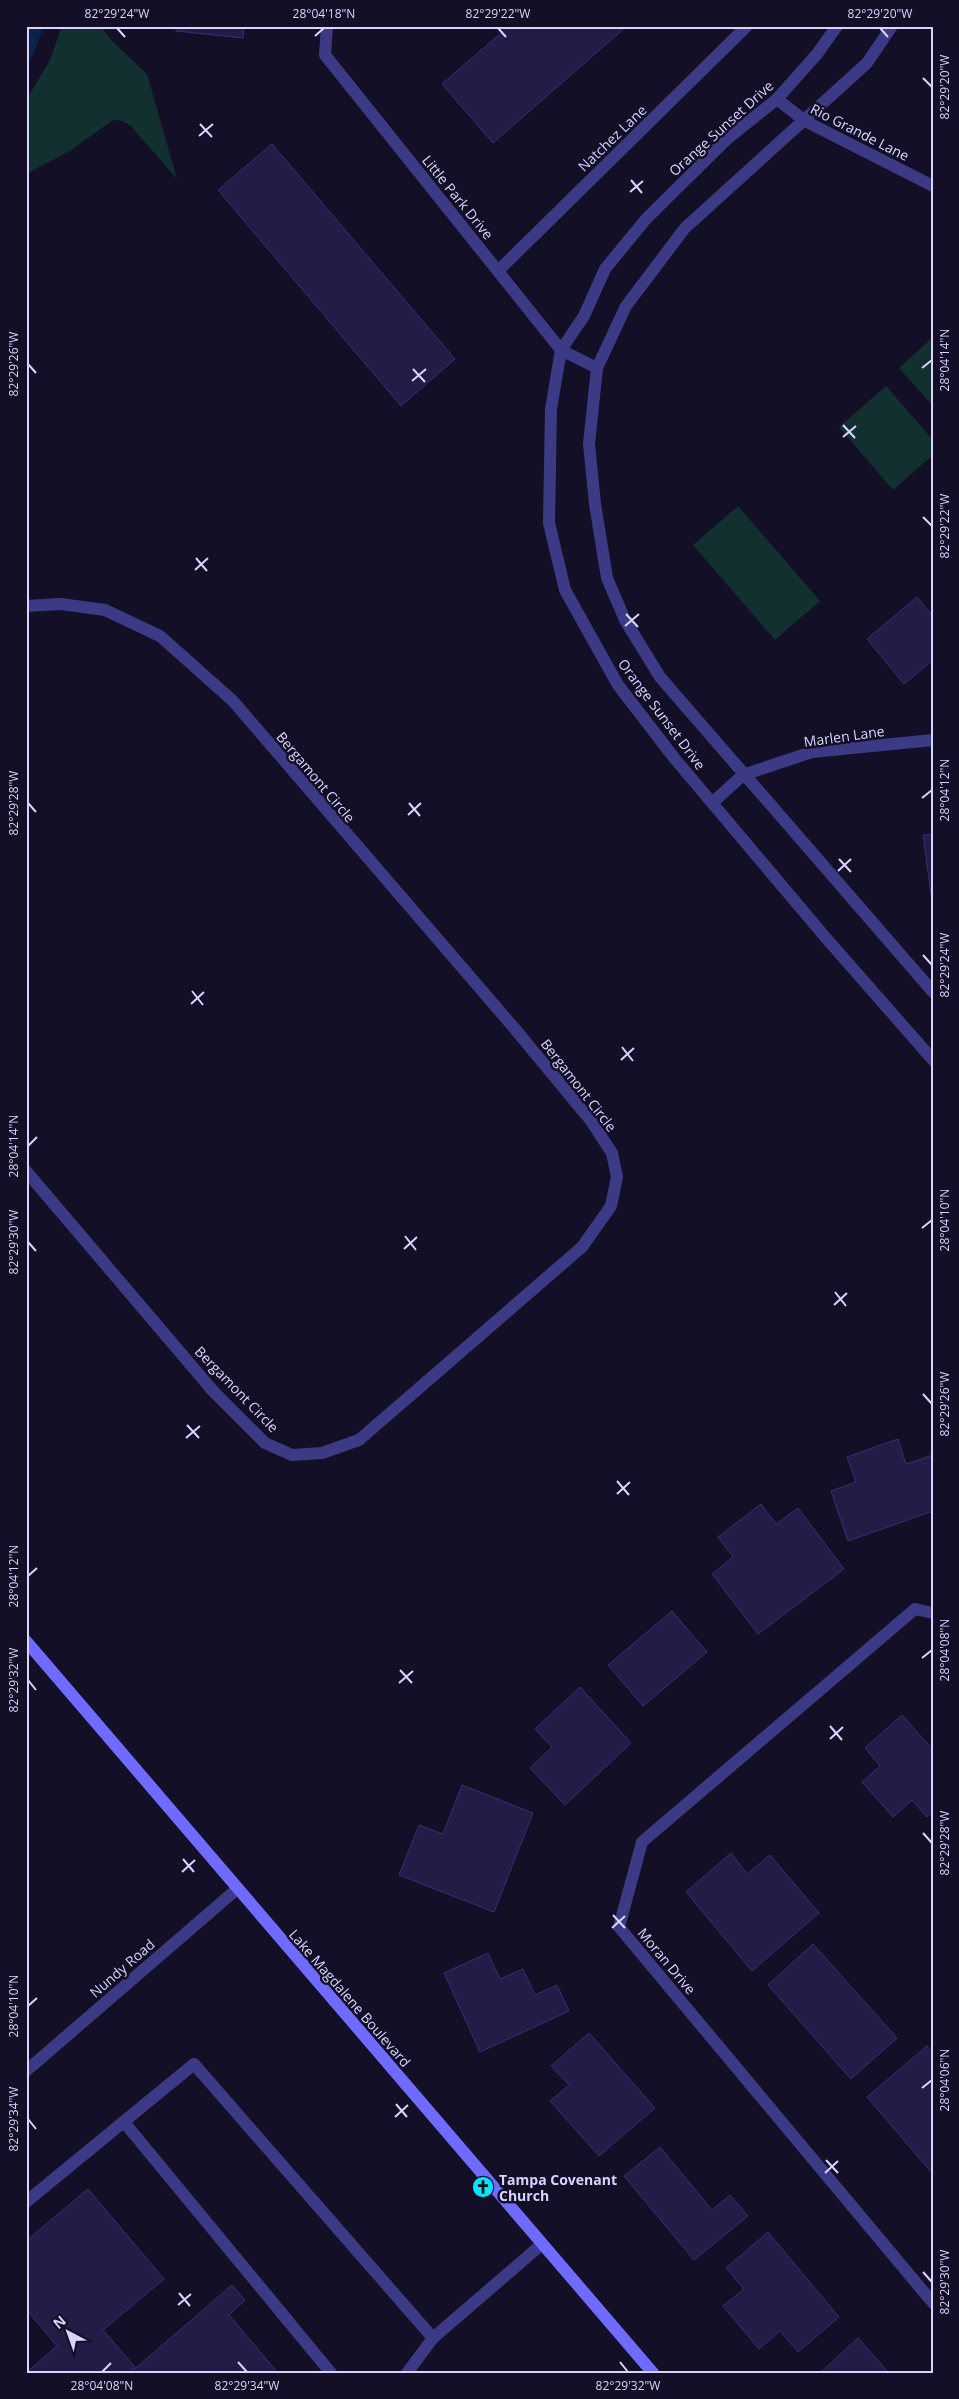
<svg xmlns="http://www.w3.org/2000/svg" width="959" height="2399" viewBox="0 0 959 2399" font-family="'Open Sans',sans-serif">
  <style>
    .green { fill: #12302f }
    .water { fill: #0c2248 }
    .building { fill: #241b47; stroke: #3b2d73 }
    .lines { fill: none; stroke-linecap: round; stroke-linejoin: round }
    .lane { stroke: #3d3a85; stroke-width: 12 }
    .street { stroke: #3d3a85; stroke-width: 12 }
    .secondary { stroke: #6f6bff; stroke-width: 12 }
    .ticks { fill: none; stroke: #d9d4ff; stroke-width: 2 }
    .labels { text-anchor: middle; dominant-baseline: central; stroke-width: 5; stroke-linejoin: round; paint-order: stroke }
    .street-label { font-size: 14px; fill: #d9d4ff; stroke: #130f26 }
    .poi-label { font-size: 14px; font-weight: bold; fill: #d9d4ff; stroke: #130f26; text-anchor: start }
    .neatline { fill: none; stroke: #d9d4ff; stroke-width: 2 }
    .ticks-label { font-size: 12px; text-anchor: middle; fill: #d9d4ff }
  </style>
  <rect width="100%" height="100%" fill="#130f26"/>
  <!-- green -->
  <g class="green">
    <path d="M 62,26 L 101,26 L 111,40 L 147,74 L 177,179 L 131,126 L 122,121 L 113,120 L 70,151 L 26,174 L 26,100 L 49,62 Z"/>
    <path d="M 933,337 L 933,406 L 899,368 Z"/>
    <path d="M 886,386 L 933,440 L 933,455 L 893,490 L 839,427 Z"/>
    <path d="M 738,506 L 820,601 L 775,640 L 693,545 Z"/>
  </g>
  <!-- water -->
  <path class="water" d="M 26,26 L 44,26 L 34,52 L 26,66 Z"/>
  <!-- building -->
  <g class="building">
    <path d="M 176,26 L 244,26 L 243,38 L 176,31 Z"/>
    <path d="M 509,26 L 627,26 L 493,143 L 442,84 Z"/>
    <path d="M 272,144 L 455,359 L 401,406 L 218,190 Z"/>
    <path d="M 917,597 L 933,616 L 933,660 L 904,684 L 867,639 Z"/>
    <path d="M 933,834 L 933,901 L 932,901 L 923,835 Z"/>
    <path d="M 898,1439 L 906,1464 L 933,1455 L 933,1511 L 848,1541 L 831,1491 L 856,1482 L 847,1457 Z"/>
    <path d="M 761,1504 L 776,1524 L 798,1508 L 844,1569 L 758,1634 L 712,1574 L 733,1557 L 718,1537 Z"/>
    <path d="M 672,1611 L 707,1652 L 643,1706 L 608,1665 Z"/>
    <path d="M 580,1687 L 631,1743 L 565,1805 L 530,1768 L 552,1747 L 535,1729 Z"/>
    <path d="M 902,1715 L 933,1750 L 933,1812 L 927,1817 L 912,1800 L 893,1817 L 862,1782 L 880,1766 L 865,1748 Z"/>
    <path d="M 462,1785 L 533,1813 L 494,1912 L 399,1875 L 419,1825 L 443,1834 Z"/>
    <path d="M 731,1853 L 747,1874 L 770,1855 L 819,1913 L 752,1971 L 686,1892 Z"/>
    <path d="M 813,1944 L 897,2038 L 851,2079 L 768,1985 Z"/>
    <path d="M 488,1953 L 500,1979 L 523,1969 L 535,1995 L 557,1985 L 569,2011 L 480,2052 L 444,1973 Z"/>
    <path d="M 589,2033 L 655,2108 L 599,2156 L 550,2101 L 569,2085 L 551,2066 Z"/>
    <path d="M 927,2046 L 933,2053 L 933,2174 L 867,2097 Z"/>
    <path d="M 660,2147 L 712,2210 L 730,2195 L 748,2216 L 694,2260 L 624,2176 Z"/>
    <path d="M 88,2189 L 164,2279 L 103,2330 L 135,2367 L 128,2373 L 26,2373 L 57,2346 L 26,2309 L 26,2241 Z"/>
    <path d="M 768,2232 L 839,2317 L 798,2352 L 780,2331 L 759,2349 L 723,2306 L 744,2289 L 726,2268 Z"/>
    <path d="M 232,2285 L 245,2300 L 229,2315 L 278,2373 L 130,2373 Z"/>
    <path d="M 858,2338 L 889,2373 L 820,2373 Z"/>
  </g>
  <g class="lines">
    <!-- lane -->
    <path class="lane" d="M 26,606 L 61,604 L 105,610 L 160,636 L 233,701 L 515,1029 L 591,1121 L 612,1153 L 617,1177 L 611,1206 L 582,1247 L 359,1440 L 322,1453 L 292,1455 L 265,1443 L 213,1391 L 26,1171"/>
    <!-- street -->
    <g class="street">
      <path d="M 327,26 L 325,55 L 561,350 L 597,368"/>
      <path d="M 837,26 L 817,54 L 777,99 L 727,139 L 646,219 L 605,269 L 584,316 L 561,350 L 551,409 L 549,523 L 565,590 L 618,685 L 675,759 L 826,938 L 933,1060"/>
      <path d="M 892,26 L 867,63 L 685,228 L 626,306 L 597,368 L 589,444 L 595,504 L 607,578 L 625,620 L 660,677 L 933,992"/>
      <path d="M 777,99 L 805,121 L 933,186"/>
      <path d="M 498,271 L 747,26"/>
      <path d="M 712,803 L 743,775 L 812,752 L 933,740"/>
      <path d="M 933,1613 L 915,1609 L 642,1842 L 619,1927 L 933,2303"/>
      <path d="M 26,2071 L 237,1889"/>
      <path d="M 124,2122 L 331,2373"/>
      <path d="M 26,2202 L 194,2064 L 433,2338"/>
      <path d="M 407,2373 L 433,2338 L 542,2244"/>
    </g>
    <!-- secondary -->
    <path class="secondary" d="M 26,1641 L 653,2373"/>
  </g>
  <!-- ticks -->
  <path class="ticks" d="M 117,28 L 125,37M 498,28 L 506,37M 880,28 L 888,37M 315,36 L 324,28M 923,78 L 932,87M 200,124 L 212,137M 199,136 L 213,124M 631,180 L 642,193M 630,192 L 643,181M 28,364 L 36,373M 922,368 L 932,360M 413,369 L 425,382M 412,381 L 426,369M 843,425 L 855,438M 843,437 L 856,426M 923,517 L 932,526M 196,558 L 207,571M 195,570 L 208,558M 626,614 L 638,627M 625,626 L 639,614M 922,798 L 932,790M 28,803 L 36,812M 409,803 L 420,816M 408,815 L 421,803M 839,859 L 851,872M 838,871 L 851,859M 923,955 L 932,965M 192,991 L 203,1005M 191,1004 L 204,992M 622,1047 L 633,1061M 621,1060 L 634,1048M 28,1146 L 37,1137M 922,1228 L 932,1220M 405,1236 L 416,1250M 28,1242 L 36,1251M 404,1249 L 417,1237M 835,1292 L 846,1306M 834,1305 L 847,1293M 923,1394 L 932,1404M 187,1425 L 199,1438M 186,1438 L 200,1426M 617,1481 L 629,1495M 617,1494 L 630,1482M 28,1576 L 37,1568M 922,1658 L 932,1650M 400,1670 L 412,1683M 28,1680 L 36,1690M 399,1683 L 413,1671M 830,1726 L 842,1740M 830,1739 L 843,1727M 923,1833 L 932,1843M 183,1859 L 194,1872M 182,1872 L 195,1860M 613,1915 L 625,1928M 612,1928 L 625,1916M 28,2006 L 37,1998M 922,2088 L 932,2080M 396,2104 L 407,2117M 395,2117 L 408,2105M 28,2119 L 36,2129M 826,2160 L 838,2173M 825,2173 L 838,2161M 923,2272 L 932,2282M 179,2293 L 190,2306M 178,2305 L 191,2294M 238,2362 L 247,2372M 620,2362 L 628,2372M 102,2372 L 111,2363"/>
  <!-- icons -->
  <defs>
    <g id="church-disc" transform="scale(1.125)"><circle r="9.5" fill="#00e5ff" stroke="#130f26"/><path d="M-1.2-6h2.4v3.5h3.3v2.4h-3.3V6h-2.4V-.1h-3.3v-2.4h3.3Z" fill="#111"/></g>
  </defs>
  <g fill-rule="evenodd">
    <use href="#church-disc" x="483" y="2187"/>
  </g>
  <g class="labels">
    <!-- street labels -->
    <g class="street-label">
      <text transform="translate(721 128) rotate(-42)">Orange Sunset Drive</text>
      <text transform="translate(860 132) rotate(27)">Rio Grande Lane</text>
      <text transform="translate(612 138) rotate(-44)">Natchez Lane</text>
      <text transform="translate(458 197) rotate(51)">Little Park Drive</text>
      <text transform="translate(662 714) rotate(53)">Orange Sunset Drive</text>
      <text transform="translate(844 736) rotate(-8)">Marlen Lane</text>
      <text transform="translate(316 777) rotate(50)">Bergamont Circle</text>
      <text transform="translate(579 1085) rotate(52)">Bergamont Circle</text>
      <text transform="translate(237 1389) rotate(46)">Bergamont Circle</text>
      <text transform="translate(667 1961) rotate(50)">Moran Drive</text>
      <text transform="translate(122 1968) rotate(-41)">Nundy Road</text>
      <text transform="translate(350 1998) rotate(49)">Lake Magdalene Boulevard</text>
    </g>
    <!-- poi labels -->
    <g class="poi-label">
      <text x="499" y="2179">Tampa Covenant<tspan x="499" dy="16">Church</tspan></text>
    </g>
  </g>
  <!-- border -->
  <rect width="959" height="2399" fill="none" stroke="#130f26" stroke-width="55"/>
  <!-- north arrow -->
  <g transform="translate(68 2332) rotate(319)" stroke="#130f26" stroke-width="4" paint-order="stroke">
  <path d="M0-4L9 19L0 12L-9 19Z" fill="#d9d4ff"/>
  <text y="-8" font-size="14" font-weight="bold" text-anchor="middle" fill="#d9d4ff">N</text>
  </g>
  <rect x="28" y="28" width="904" height="2344" class="neatline"/>
  <g class="ticks-label">
    <text x="117" y="18">82°29'24"W</text>
    <text x="324" y="18">28°04'18"N</text>
    <text x="498" y="18">82°29'22"W</text>
    <text x="880" y="18">82°29'20"W</text>
    <text transform="translate(945 87) rotate(-90)" y="4">82°29'20"W</text>
    <text transform="translate(945 360) rotate(-90)" y="4">28°04'14"N</text>
    <text transform="translate(14 364) rotate(-90)" y="4">82°29'26"W</text>
    <text transform="translate(945 526) rotate(-90)" y="4">82°29'22"W</text>
    <text transform="translate(945 790) rotate(-90)" y="4">28°04'12"N</text>
    <text transform="translate(14 803) rotate(-90)" y="4">82°29'28"W</text>
    <text transform="translate(945 965) rotate(-90)" y="4">82°29'24"W</text>
    <text transform="translate(14 1146) rotate(-90)" y="4">28°04'14"N</text>
    <text transform="translate(945 1220) rotate(-90)" y="4">28°04'10"N</text>
    <text transform="translate(14 1242) rotate(-90)" y="4">82°29'30"W</text>
    <text transform="translate(945 1404) rotate(-90)" y="4">82°29'26"W</text>
    <text transform="translate(14 1576) rotate(-90)" y="4">28°04'12"N</text>
    <text transform="translate(945 1650) rotate(-90)" y="4">28°04'08"N</text>
    <text transform="translate(14 1680) rotate(-90)" y="4">82°29'32"W</text>
    <text transform="translate(945 1843) rotate(-90)" y="4">82°29'28"W</text>
    <text transform="translate(14 2006) rotate(-90)" y="4">28°04'10"N</text>
    <text transform="translate(945 2080) rotate(-90)" y="4">28°04'06"N</text>
    <text transform="translate(14 2119) rotate(-90)" y="4">82°29'34"W</text>
    <text transform="translate(945 2282) rotate(-90)" y="4">82°29'30"W</text>
    <text x="102" y="2390">28°04'08"N</text>
    <text x="247" y="2390">82°29'34"W</text>
    <text x="628" y="2390">82°29'32"W</text>
  </g>
</svg>
